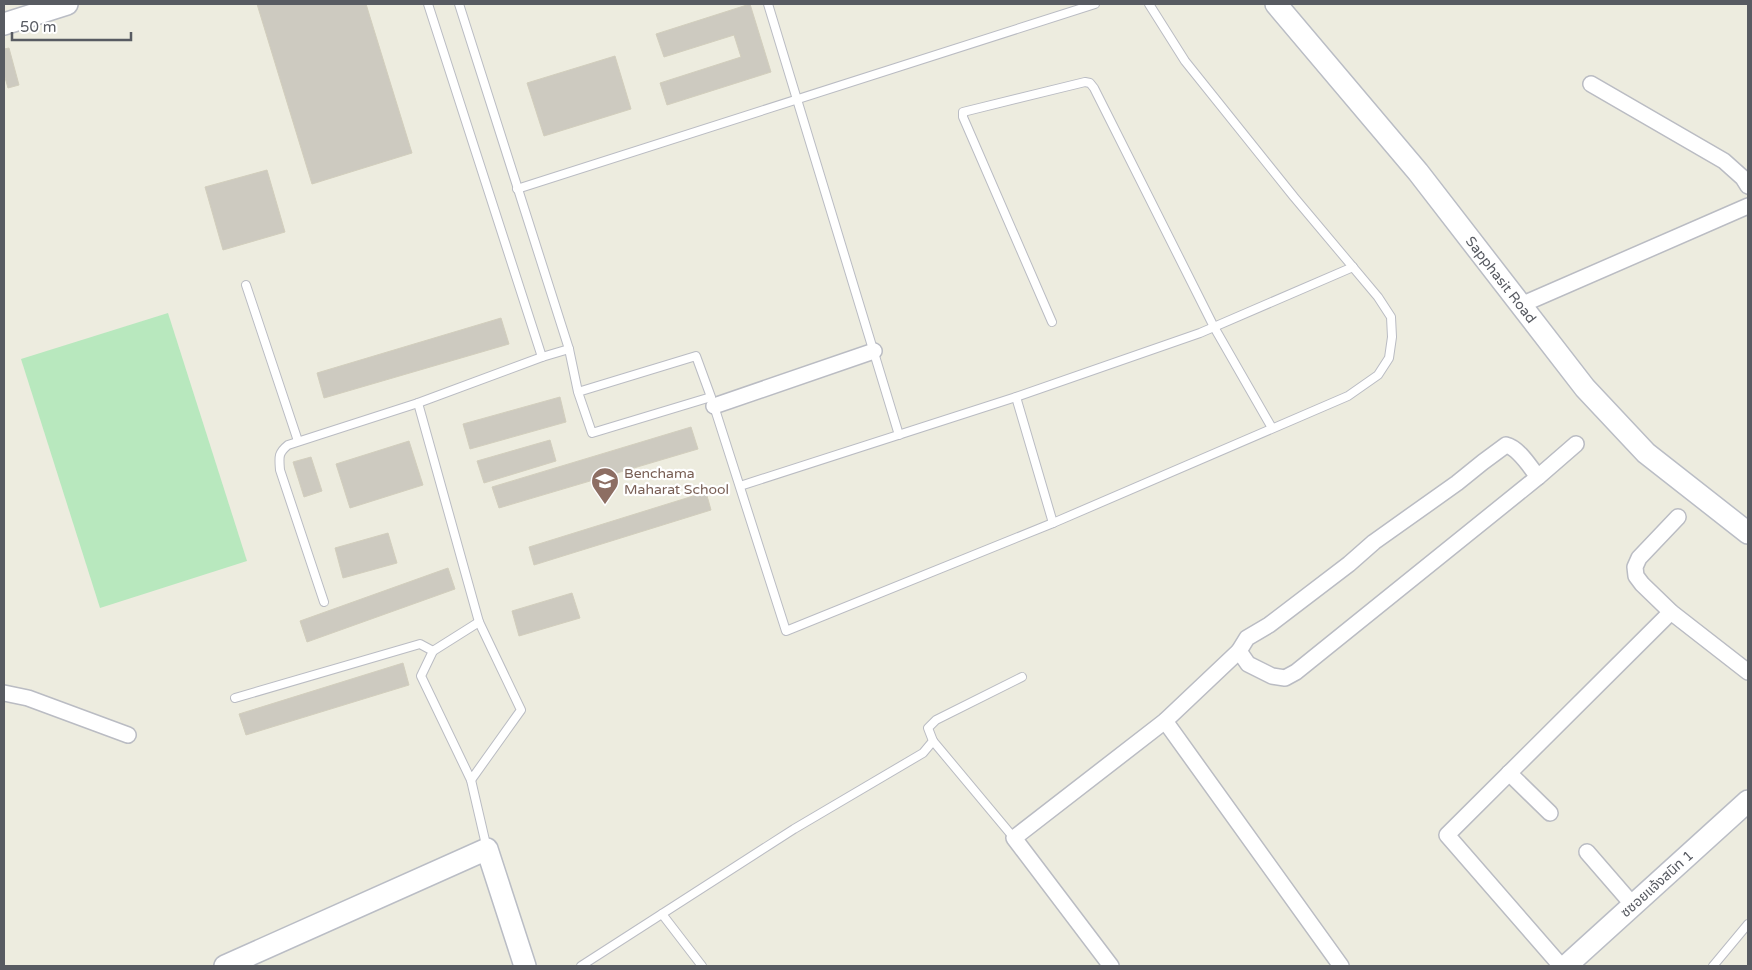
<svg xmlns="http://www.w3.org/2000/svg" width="1752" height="970" viewBox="0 0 1752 970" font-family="'Varela Round','Noto Sans Thai',sans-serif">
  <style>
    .green { fill: #b8e8be }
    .building { fill: #cdcac0; stroke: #d2cebd }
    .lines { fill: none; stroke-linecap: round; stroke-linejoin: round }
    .lane-casing { stroke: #babcc3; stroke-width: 10 }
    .street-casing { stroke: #babcc3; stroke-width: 18 }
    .secondary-casing { stroke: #babdc5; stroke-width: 24 }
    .lane { stroke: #fff; stroke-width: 8 }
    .street { stroke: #fff; stroke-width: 15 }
    .secondary { stroke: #fff; stroke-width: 21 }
    .labels { text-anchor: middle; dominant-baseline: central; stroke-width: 4.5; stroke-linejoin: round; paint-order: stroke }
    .street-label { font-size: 14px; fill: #585b62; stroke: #fff }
    .education-label { font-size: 14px; fill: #785e54; stroke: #fff; text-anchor: start }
  </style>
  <rect width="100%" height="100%" fill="#edecdf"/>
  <!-- green -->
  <path class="green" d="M 168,313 L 247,561 L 100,608 L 21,359 Z"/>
  <!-- building -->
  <g class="building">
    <path d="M 257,4 L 366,4 L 412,153 L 312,184 Z"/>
    <path d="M 750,4 L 771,72 L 667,105 L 660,83 L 741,57 L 734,35 L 664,57 L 656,34 Z"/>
    <path d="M 9,48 L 19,85 L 8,88 L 4,74 L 4,49 Z"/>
    <path d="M 615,56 L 631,109 L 544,136 L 527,83 Z"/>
    <path d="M 267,170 L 285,232 L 223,250 L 205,187 Z"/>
    <path d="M 501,318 L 509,344 L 324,398 L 317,373 Z"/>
    <path d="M 560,397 L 566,422 L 470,449 L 463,424 Z"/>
    <path d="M 691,427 L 698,449 L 499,508 L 492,487 Z"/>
    <path d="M 550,440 L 556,461 L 484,483 L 477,461 Z"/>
    <path d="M 409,441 L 423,485 L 350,508 L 336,464 Z"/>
    <path d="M 311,457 L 322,491 L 304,497 L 293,462 Z"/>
    <path d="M 706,492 L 711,510 L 534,565 L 529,547 Z"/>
    <path d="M 388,533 L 397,563 L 343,578 L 335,548 Z"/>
    <path d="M 448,568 L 455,589 L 307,642 L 300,621 Z"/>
    <path d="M 572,593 L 580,618 L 519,636 L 512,611 Z"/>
    <path d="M 403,663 L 409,685 L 246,735 L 239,714 Z"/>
  </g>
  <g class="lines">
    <!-- lane casing -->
    <g class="lane-casing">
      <g id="lane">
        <path d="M 428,4 L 542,357"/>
        <path d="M 459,4 L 569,349 L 578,392 L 592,433 L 711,397 L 696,356 L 578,392"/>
        <path d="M 768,4 L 899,435"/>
        <path d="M 517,189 L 1095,4"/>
        <path d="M 246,285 L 298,441"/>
        <path d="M 1052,322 L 963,117 L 963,112 L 1085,82 L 1090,83 L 1094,88 L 1214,327 L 1272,428"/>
        <path d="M 713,403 L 786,631 L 1053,523 L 1016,397"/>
        <path d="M 740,486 L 1016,397 L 1200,333 L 1353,267"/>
        <path d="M 1053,523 L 1348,396 L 1378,375 L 1389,358 L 1392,337 L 1391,317 L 1378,297 L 1294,197 L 1185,61 L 1149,4"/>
        <path d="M 324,602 L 280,470 C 279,457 278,453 288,445 L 418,403"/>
        <path d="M 433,651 L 421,676 L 471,780 L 521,710 L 479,622 L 418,403 L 542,357 L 569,349"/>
        <path d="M 235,698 L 420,644 L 433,651 L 479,622"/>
        <path d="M 933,741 L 1014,838"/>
        <path d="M 471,780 L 487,849"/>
        <path d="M 662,914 L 702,966"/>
        <path d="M 581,966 L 794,829 L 923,753 L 933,741 L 928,728 L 936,720 L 1022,677"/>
        <path d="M 1713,966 L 1748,924"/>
      </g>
    </g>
    <!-- street casing -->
    <g class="street-casing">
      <g id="street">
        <path d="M 1591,84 L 1724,161 L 1743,178 L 1748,186"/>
        <path d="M 1521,305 L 1748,206"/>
        <path d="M 714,406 L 874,351"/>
        <path d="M 1678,517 L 1639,558 L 1635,567 L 1636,576 L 1642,584 L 1671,612 L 1748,672"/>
        <path d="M 1239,651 L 1247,638 L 1269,625 L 1349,564 L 1374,542 L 1457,483 L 1483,462 L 1506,445 C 1519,448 1530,467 1538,477"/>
        <path d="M 4,693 L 28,698 L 128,735"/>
        <path d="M 1165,721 L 1341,966"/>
        <path d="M 1509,773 L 1550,813"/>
        <path d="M 1587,852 L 1633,905"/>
        <path d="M 1111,966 L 1014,838 L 1165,721 L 1239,651 L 1248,664 L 1272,676 L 1285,678 L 1296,672 L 1538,477 L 1576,444"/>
        <path d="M 1561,966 L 1447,835 L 1671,612"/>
      </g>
    </g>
    <!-- secondary casing -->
    <g class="secondary-casing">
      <g id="secondary">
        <path id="s1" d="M 1276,4 L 1418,172 L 1585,388 L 1646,453 L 1748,533"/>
        <path d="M 4,24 L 67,4"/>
        <path d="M 225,966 L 487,849 L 525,966"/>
        <path d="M 1566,966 L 1748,801"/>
      </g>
    </g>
    <!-- lane -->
    <use href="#lane" class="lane"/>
    <!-- street -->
    <use href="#street" class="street"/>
    <!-- secondary -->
    <use href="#secondary" class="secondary"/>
  </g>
  <!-- icons -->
  <defs>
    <g id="school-pin" transform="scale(1.4375)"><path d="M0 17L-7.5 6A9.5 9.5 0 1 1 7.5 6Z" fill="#8d6e63" stroke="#fff"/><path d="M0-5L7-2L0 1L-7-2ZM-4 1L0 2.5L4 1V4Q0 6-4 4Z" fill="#fff"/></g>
  </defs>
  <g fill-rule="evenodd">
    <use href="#school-pin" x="605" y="481"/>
  </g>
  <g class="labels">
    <!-- street labels -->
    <g class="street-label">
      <text stroke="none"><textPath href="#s1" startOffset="356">Sapphasit Road</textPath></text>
      <text transform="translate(1657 884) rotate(-42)">ซซอยแจ้งสนิท 1</text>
    </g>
    <!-- education labels -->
    <g class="education-label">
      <text x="624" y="473">Benchama<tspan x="624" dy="16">Maharat School</tspan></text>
    </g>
  </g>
  <!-- border -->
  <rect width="1752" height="970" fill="none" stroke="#585b62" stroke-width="10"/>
  <!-- scale -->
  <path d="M12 32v8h119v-8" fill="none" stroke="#585b62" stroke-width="2.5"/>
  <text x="20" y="32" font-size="15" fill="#585b62" stroke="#ffffff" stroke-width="4" paint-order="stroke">50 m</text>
</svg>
